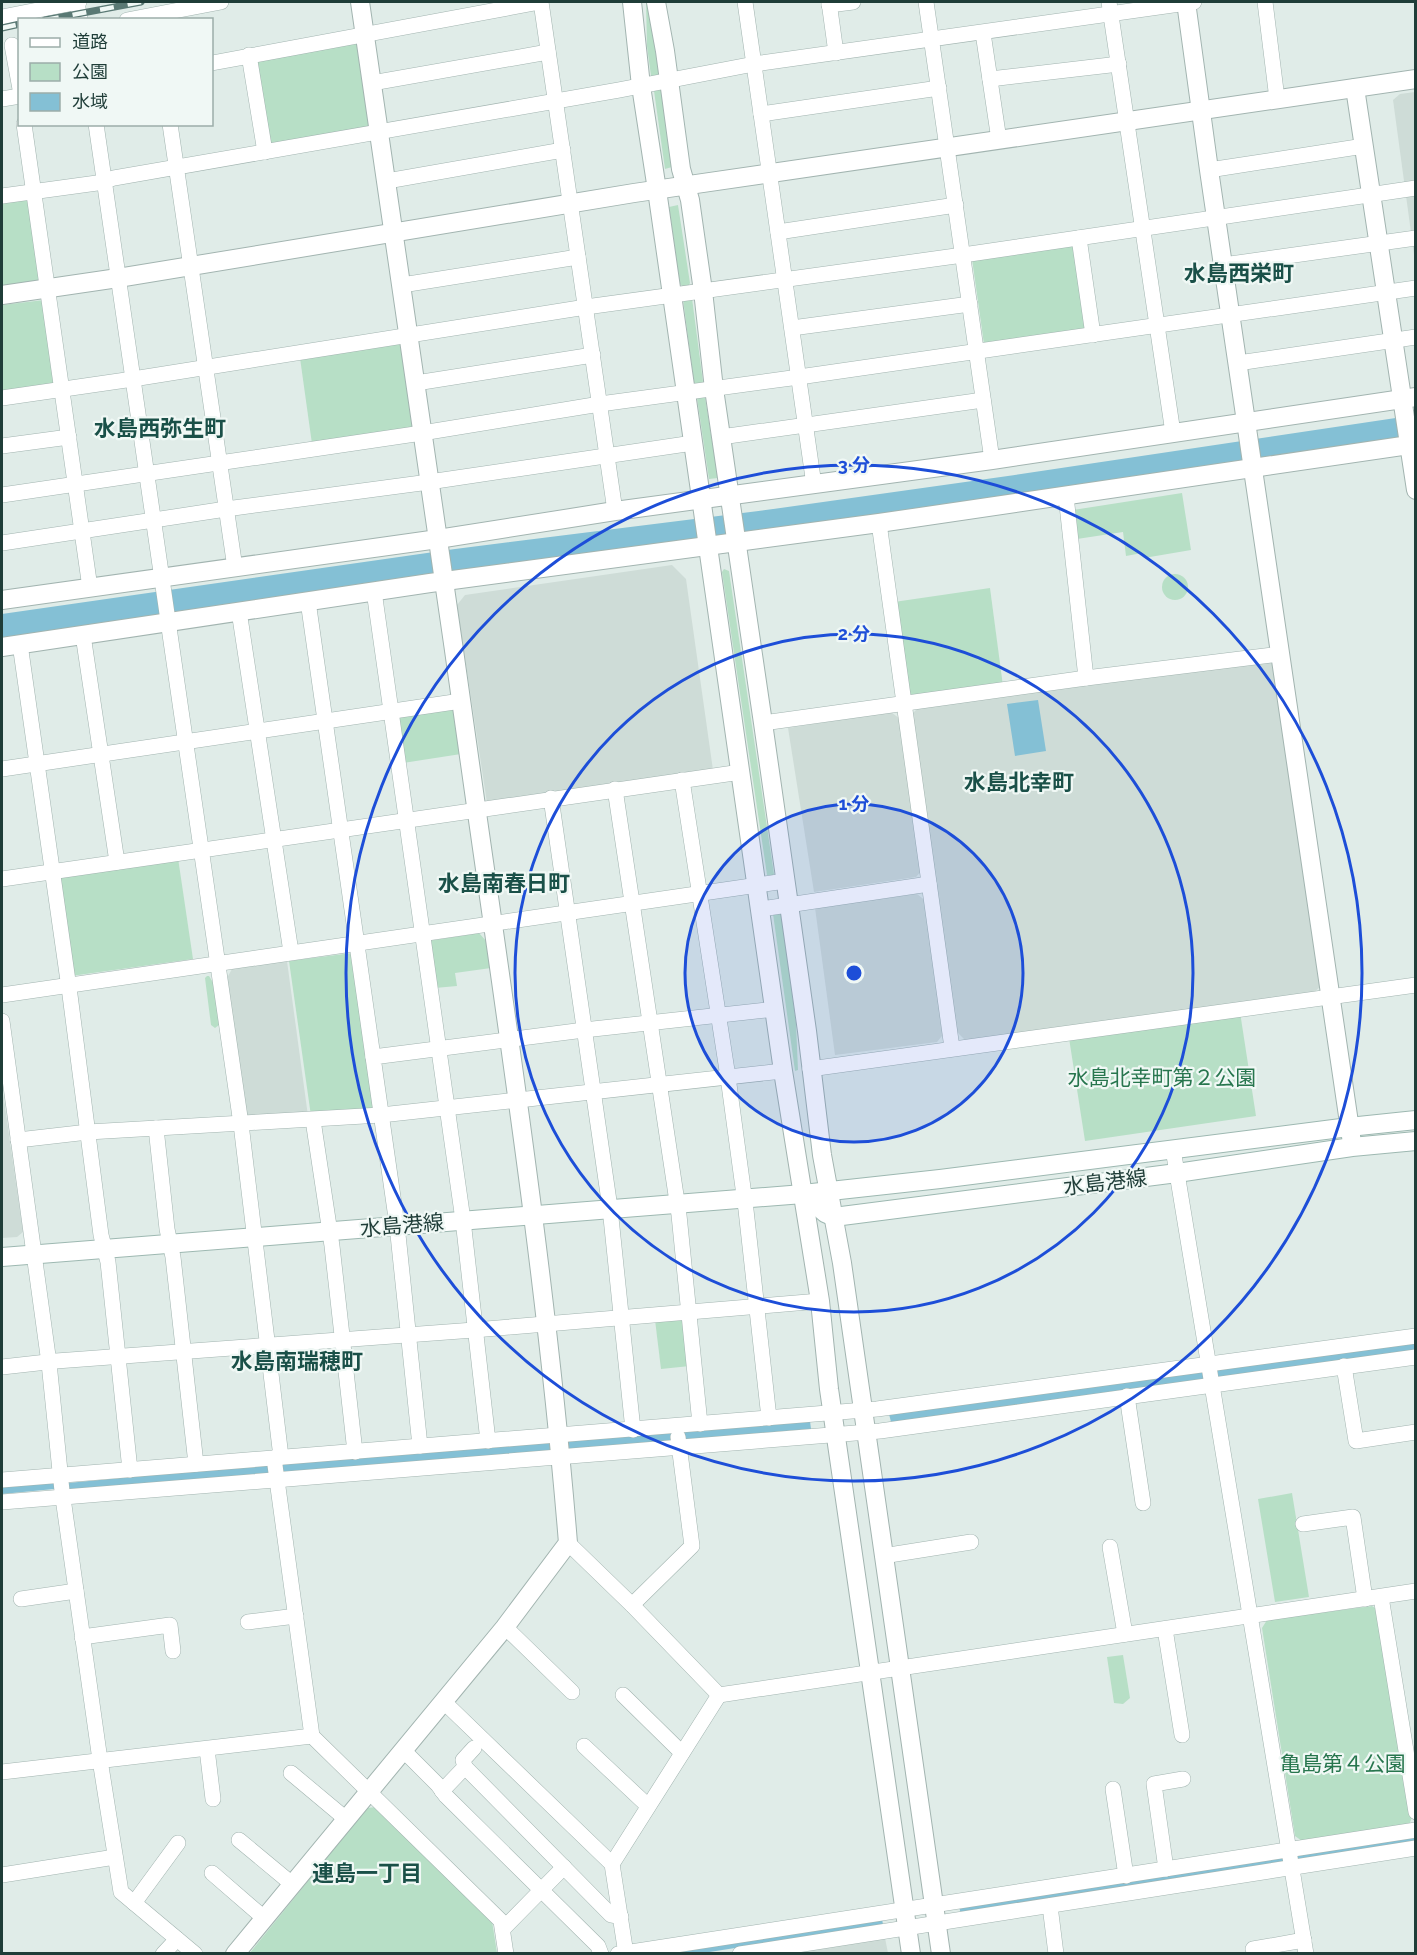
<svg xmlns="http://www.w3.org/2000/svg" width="1417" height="1955" viewBox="0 0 1417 1955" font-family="Raleway,'Noto Sans JP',sans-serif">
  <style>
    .built { fill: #cedcd7 }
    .green { fill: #b7dfc6 }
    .water { fill: #84c0d5 }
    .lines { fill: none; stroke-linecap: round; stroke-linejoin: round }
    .stream { stroke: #84c0d5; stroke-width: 4.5 }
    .river { stroke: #84c0d5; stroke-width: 26 }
    .minor-casing { stroke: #a2b4b0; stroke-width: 16 }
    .tertiary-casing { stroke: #a2b4b0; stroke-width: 20 }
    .secondary-casing { stroke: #9db8b1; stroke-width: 20 }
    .minor { stroke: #fff; stroke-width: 15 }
    .tertiary { stroke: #fff; stroke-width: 18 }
    .secondary { stroke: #fff; stroke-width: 18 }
    .rail-casing { stroke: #5a7974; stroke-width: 7 }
    .rail { stroke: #f0f8f5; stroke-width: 4.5; stroke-dasharray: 14; stroke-linecap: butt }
    .ring { fill: none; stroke: #1d4ed8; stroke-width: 3 }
    .labels { text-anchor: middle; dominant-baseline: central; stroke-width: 4.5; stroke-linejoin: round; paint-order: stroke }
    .park-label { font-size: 21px; fill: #27764e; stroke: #f0f8f5 }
    .street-label { font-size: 21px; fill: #1f3d38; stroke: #f0f8f5 }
    .neighbourhood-label { font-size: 22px; font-weight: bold; fill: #1a5048; stroke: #f0f8f5 }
    .centre { fill: #1d4ed8; stroke: #f0f8f5; stroke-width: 3 }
    .ring-label { font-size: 18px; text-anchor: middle; font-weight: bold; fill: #1d4ed8; stroke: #f0f8f5; stroke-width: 4.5; stroke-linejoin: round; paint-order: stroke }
  </style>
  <rect width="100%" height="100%" fill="#e0ece8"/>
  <!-- built -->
  <g class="built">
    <path d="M 1415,92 L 1415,262 L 1393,100 L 1400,94 Z"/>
    <path d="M 672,565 L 686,579 L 713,770 L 487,803 L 457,605 L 465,595 Z"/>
    <path d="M 1267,659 L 1276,667 L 1321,986 L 1312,994 L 965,1040 L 956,1031 L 912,714 L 919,707 Z"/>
    <path d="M 891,712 L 900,719 L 922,870 L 916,877 L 814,892 L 788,728 Z"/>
    <path d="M 917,894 L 927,902 L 946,1031 L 937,1042 L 835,1055 L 815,908 Z"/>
    <path d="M 287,961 L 308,1116 L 248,1120 L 227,978 L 232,969 Z"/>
    <path d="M 2,1086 L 23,1232 L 17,1237 L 2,1238 Z"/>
    <path d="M 885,1938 L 888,1953 L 804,1954 L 803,1951 Z"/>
  </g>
  <!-- green -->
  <g class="green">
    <path d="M 646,2 L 648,2 L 659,75 L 654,79 L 651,76 L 647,46 Z"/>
    <path d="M 358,43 L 369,128 L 267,146 L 257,61 Z"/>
    <path d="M 660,87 L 661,90 L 672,167 L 665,169 L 654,91 L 656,88 Z"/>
    <path d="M 30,198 L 42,280 L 2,286 L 2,202 Z"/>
    <path d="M 678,205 L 690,283 L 688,287 L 683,287 L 680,284 L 669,207 Z"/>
    <path d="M 1075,245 L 1086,331 L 984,344 L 972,259 Z"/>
    <path d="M 692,298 L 703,382 L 702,386 L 697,386 L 694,383 L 683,299 Z"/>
    <path d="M 44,300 L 57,383 L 2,392 L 2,305 Z"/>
    <path d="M 401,343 L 413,430 L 312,444 L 300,358 Z"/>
    <path d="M 705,397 L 718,478 L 709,479 L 697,398 Z"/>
    <path d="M 1182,493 L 1191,550 L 1144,558 L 1142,553 L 1126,556 L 1123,532 L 1077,539 L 1073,510 Z"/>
    <path d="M 724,569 L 729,571 L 774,874 L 772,876 L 767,875 L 722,572 Z"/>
    <circle cx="1175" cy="587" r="13"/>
    <path d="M 990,588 L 1003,686 L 912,698 L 907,692 L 894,602 Z"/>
    <path d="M 454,706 L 461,754 L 403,763 L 396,715 Z"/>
    <path d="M 178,858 L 193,959 L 71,976 L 56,875 Z"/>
    <path d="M 781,913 L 796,1023 L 798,1070 L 795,1071 L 773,914 Z"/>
    <path d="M 479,933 L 487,942 L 491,968 L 455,973 L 457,986 L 435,988 L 428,941 Z"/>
    <path d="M 352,953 L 374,1111 L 311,1116 L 289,961 Z"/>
    <path d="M 207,976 L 209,976 L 214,984 L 219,1025 L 215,1028 L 211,1025 L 205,978 Z"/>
    <path d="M 1240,1012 L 1256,1116 L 1085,1141 L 1069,1038 Z"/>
    <path d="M 685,1317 L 690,1366 L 661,1369 L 655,1320 Z"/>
    <path d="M 1292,1493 L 1309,1597 L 1275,1602 L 1258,1499 Z"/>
    <path d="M 1372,1606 L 1378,1610 L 1412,1817 L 1409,1825 L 1302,1841 L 1295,1836 L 1262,1628 L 1267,1620 Z"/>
    <path d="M 1123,1655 L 1130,1698 L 1123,1704 L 1114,1703 L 1107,1657 Z"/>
    <path d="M 377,1807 L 492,1921 L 497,1953 L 249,1954 L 367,1808 Z"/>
  </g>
  <!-- water -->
  <g class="water">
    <path d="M 1038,700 L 1046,751 L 1015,756 L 1007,704 Z"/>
    <path d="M 1415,1343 L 1415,1350 L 891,1422 L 889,1414 Z"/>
    <path d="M 810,1421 L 811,1429 L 69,1491 L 54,1489 L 2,1494 L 2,1485 L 68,1483 L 256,1465 Z"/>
    <path d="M 1415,1835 L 1415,1841 L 961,1914 L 959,1907 Z"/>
    <path d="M 882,1918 L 883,1925 L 703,1953 L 660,1954 Z"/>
  </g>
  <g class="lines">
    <!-- stream -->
    <g class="stream">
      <path d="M 1255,443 L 1401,422"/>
      <path d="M 738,518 L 1247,445"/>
      <path d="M 708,522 L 730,519"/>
      <path d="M 444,556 L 700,523"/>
      <path d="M 2,619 L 307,574 L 435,557"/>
    </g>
    <!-- river -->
    <path class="river" d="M 2,627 L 455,562 L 760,524 L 1015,488 L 1416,428"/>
    <!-- minor casing -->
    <g class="minor-casing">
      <g id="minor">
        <path d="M 77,2 L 80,20"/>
        <path d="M 541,2 L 615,511"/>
        <path d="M 745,2 L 814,485"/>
        <path d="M 829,2 L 836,53"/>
        <path d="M 926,2 L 992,460"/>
        <path d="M 1109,2 L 1173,433"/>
        <path d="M 1265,2 L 1277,99"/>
        <path d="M 829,5 L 853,2"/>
        <path d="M 2,17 L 79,2"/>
        <path d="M 127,20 L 221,2"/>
        <path d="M 983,33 L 999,140"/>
        <path d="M 12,45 L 20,89"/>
        <path d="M 249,55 L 265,152"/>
        <path d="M 212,63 L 540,2"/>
        <path d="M 990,79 L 1119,64"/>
        <path d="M 372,83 L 548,52"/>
        <path d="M 2,99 L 20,96"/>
        <path d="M 761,114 L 939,88"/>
        <path d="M 24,124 L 90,588"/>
        <path d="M 96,124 L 241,1124 L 281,1457"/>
        <path d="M 170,124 L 235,568"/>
        <path d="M 1209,170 L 1364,146"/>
        <path d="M 387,181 L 563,150"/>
        <path d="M 2,196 L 97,183 L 114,178 L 619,90 L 754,64 L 1194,2"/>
        <path d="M 778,232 L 956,205"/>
        <path d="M 1079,238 L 1093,335"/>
        <path d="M 1223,265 L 1416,238"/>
        <path d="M 402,285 L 578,257"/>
        <path d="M 792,328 L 970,304"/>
        <path d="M 1238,363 L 1416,337"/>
        <path d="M 416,383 L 593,355"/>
        <path d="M 2,398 L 133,379 L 586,307 L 963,255 L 1416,188"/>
        <path d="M 721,437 L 983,400"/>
        <path d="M 2,446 L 69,437"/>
        <path d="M 2,495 L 422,433 L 600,404 L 799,377 L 1416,288"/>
        <path d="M 1066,496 L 1086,678"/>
        <path d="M 879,523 L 952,1048"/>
        <path d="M 2,543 L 226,509 L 429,482 L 693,443"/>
        <path d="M 374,591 L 463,1220 L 488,1441"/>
        <path d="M 308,601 L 373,1057"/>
        <path d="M 239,611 L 291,952"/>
        <path d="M 83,635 L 117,862"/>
        <path d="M 20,644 L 70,995 L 101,1235 L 108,1262 L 130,1470"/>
        <path d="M 763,723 L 1086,678 L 1280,654"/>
        <path d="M 2,769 L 461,701"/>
        <path d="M 682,780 L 728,1077 L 746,1210 L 769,1418"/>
        <path d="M 615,789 L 679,1215 L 700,1424"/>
        <path d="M 551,798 L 610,1208 L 633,1430"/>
        <path d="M 2,879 L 741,772"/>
        <path d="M 761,909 L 929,884"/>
        <path d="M 2,995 L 785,881"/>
        <path d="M 2,1021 L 49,1363 L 62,1491 L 100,1760 L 121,1892 L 195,1954"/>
        <path d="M 810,1069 L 1416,985"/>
        <path d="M 313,1120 L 332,1246 L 355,1452"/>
        <path d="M 156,1128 L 167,1229 L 173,1257 L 196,1464"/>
        <path d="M 18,1140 L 88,1132 L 381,1115 L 783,1071"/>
        <path d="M 1173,1149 L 1306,1954"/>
        <path d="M 1344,1366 L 1356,1441 L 1416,1432"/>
        <path d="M 2,1367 L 56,1361 L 474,1330 L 820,1301"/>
        <path d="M 1127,1396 L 1143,1503"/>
        <path d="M 420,1446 L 397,1225 L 373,1057 L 584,1030 L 775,1009"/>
        <path d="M 274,1458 L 312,1736 L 501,1921 L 506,1954"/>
        <path d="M 2,1480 L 877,1409 L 1416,1336"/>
        <path d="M 2,1502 L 880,1431 L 1416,1357"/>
        <path d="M 1303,1524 L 1353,1517 L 1365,1599"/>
        <path d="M 568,1543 L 632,1605 L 719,1695"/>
        <path d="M 1110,1547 L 1125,1634"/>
        <path d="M 883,1556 L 971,1542"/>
        <path d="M 1381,1597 L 1416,1812"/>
        <path d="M 21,1599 L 76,1591"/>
        <path d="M 632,1605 L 692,1546 L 678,1437"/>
        <path d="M 248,1622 L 296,1616"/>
        <path d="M 505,1627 L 572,1692"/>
        <path d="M 1165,1629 L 1182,1735"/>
        <path d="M 82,1637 L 170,1625 L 173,1651"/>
        <path d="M 623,1695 L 682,1753"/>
        <path d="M 443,1701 L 612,1864 L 626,1954"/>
        <path d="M 584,1746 L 648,1806"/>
        <path d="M 207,1749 L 213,1799"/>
        <path d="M 403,1750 L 438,1785 L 446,1796 L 598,1946 L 601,1954"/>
        <path d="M 465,1767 L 611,1915 L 621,1917"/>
        <path d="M 2,1772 L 312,1736"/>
        <path d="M 291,1773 L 346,1819"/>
        <path d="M 1113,1789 L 1126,1876"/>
        <path d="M 442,1791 L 465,1767 L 463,1760 L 474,1748"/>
        <path d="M 239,1840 L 292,1884"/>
        <path d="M 612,1864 L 719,1695 L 1416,1591"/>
        <path d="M 1166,1869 L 1154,1784 L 1183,1779"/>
        <path d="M 212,1873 L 264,1918"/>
        <path d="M 2,1875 L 115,1857"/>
        <path d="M 134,1903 L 178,1843"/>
        <path d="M 1050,1906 L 1056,1954"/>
        <path d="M 503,1929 L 564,1867"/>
        <path d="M 1253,1949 L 1304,1940"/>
        <path d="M 163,1954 L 177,1939"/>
        <path d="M 618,1954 L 1416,1830"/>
        <path d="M 740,1954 L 1416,1848"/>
      </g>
    </g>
    <!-- tertiary casing -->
    <g class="tertiary-casing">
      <g id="tertiary">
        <path d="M 632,2 L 641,86 L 657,190 L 783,1071 L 820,1301 L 829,1389 L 911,1954"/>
        <path d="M 656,2 L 665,51 L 681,169 L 690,200 L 703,291 L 714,389 L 763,723 L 807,1031 L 822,1155 L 842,1263 L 941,1954"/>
        <path d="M 1186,2 L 1209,170 L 1352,1143"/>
        <path d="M 1355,88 L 1416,490"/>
        <path d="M 2,295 L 118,278 L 634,193 L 1416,79"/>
        <path d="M 2,600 L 438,539 L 615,511 L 992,460 L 1416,397"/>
        <path d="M 2,647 L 430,583 L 879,523 L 1416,444"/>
        <path d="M 235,1954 L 505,1627 L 568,1543 C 548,1296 511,1052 476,806 C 438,538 401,270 360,2"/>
      </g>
    </g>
    <!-- secondary casing -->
    <g class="secondary-casing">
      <g id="secondary">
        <path d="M 803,1194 L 825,1213 L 834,1217 L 1177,1173 L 1352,1147 L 1416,1141"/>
        <path d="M 2,1257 L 803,1194 L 940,1179 L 1349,1127 L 1416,1120"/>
      </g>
    </g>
    <!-- minor -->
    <use href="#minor" class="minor"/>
    <!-- tertiary -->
    <use href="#tertiary" class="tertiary"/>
    <!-- secondary -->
    <use href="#secondary" class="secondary"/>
    <!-- rail casing -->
    <g class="rail-casing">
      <g id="rail">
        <path d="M 45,20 L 141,2"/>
        <path d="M 2,28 L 20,24"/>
      </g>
    </g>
    <!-- rail -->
    <use href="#rail" class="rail"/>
  </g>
  <!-- distance rings -->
  <circle cx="854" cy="973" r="169" fill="#1d4ed8" fill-opacity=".12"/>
  <g class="ring">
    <circle cx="854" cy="973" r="169"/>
    <circle cx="854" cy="973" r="339"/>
    <circle cx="854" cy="973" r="508"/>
  </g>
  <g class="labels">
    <!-- park labels -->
    <g class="park-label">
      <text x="1162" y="1077">水島北幸町第２公園</text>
      <text x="1343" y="1763">亀島第４公園</text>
    </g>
    <!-- street labels -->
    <g class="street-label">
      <text transform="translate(1105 1182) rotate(-7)">水島港線</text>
      <text transform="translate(402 1225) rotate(-5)">水島港線</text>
    </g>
    <!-- neighbourhood labels -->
    <g class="neighbourhood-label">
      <text x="1239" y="273">水島西栄町</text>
      <text x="160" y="428">水島西弥生町</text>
      <text x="1019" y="782">水島北幸町</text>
      <text x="504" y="883">水島南春日町</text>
      <text x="297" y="1361">水島南瑞穂町</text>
      <text x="367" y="1873">連島一丁目</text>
    </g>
  </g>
  <circle cx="854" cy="973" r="9" class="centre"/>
  <g class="ring-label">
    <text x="854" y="471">3 分</text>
    <text x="854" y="640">2 分</text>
    <text x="854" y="810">1 分</text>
  </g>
  <!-- border -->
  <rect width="1417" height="1955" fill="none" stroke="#1f3d38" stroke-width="6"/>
  <!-- legend -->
  <rect x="18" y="18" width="195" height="108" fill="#f0f8f5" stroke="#9cada9" stroke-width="1.5"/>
  <rect x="30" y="38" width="30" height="9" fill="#ffffff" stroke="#9cada9" stroke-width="1.5"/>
  <text x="72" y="48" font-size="18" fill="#1f3d38">道路</text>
  <rect x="30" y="63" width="30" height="18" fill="#b7dfc6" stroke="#9cada9" stroke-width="1.5"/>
  <text x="72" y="78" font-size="18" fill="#1f3d38">公園</text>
  <rect x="30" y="93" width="30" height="18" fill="#84c0d5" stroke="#9cada9" stroke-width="1.5"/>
  <text x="72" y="108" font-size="18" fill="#1f3d38">水域</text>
</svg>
